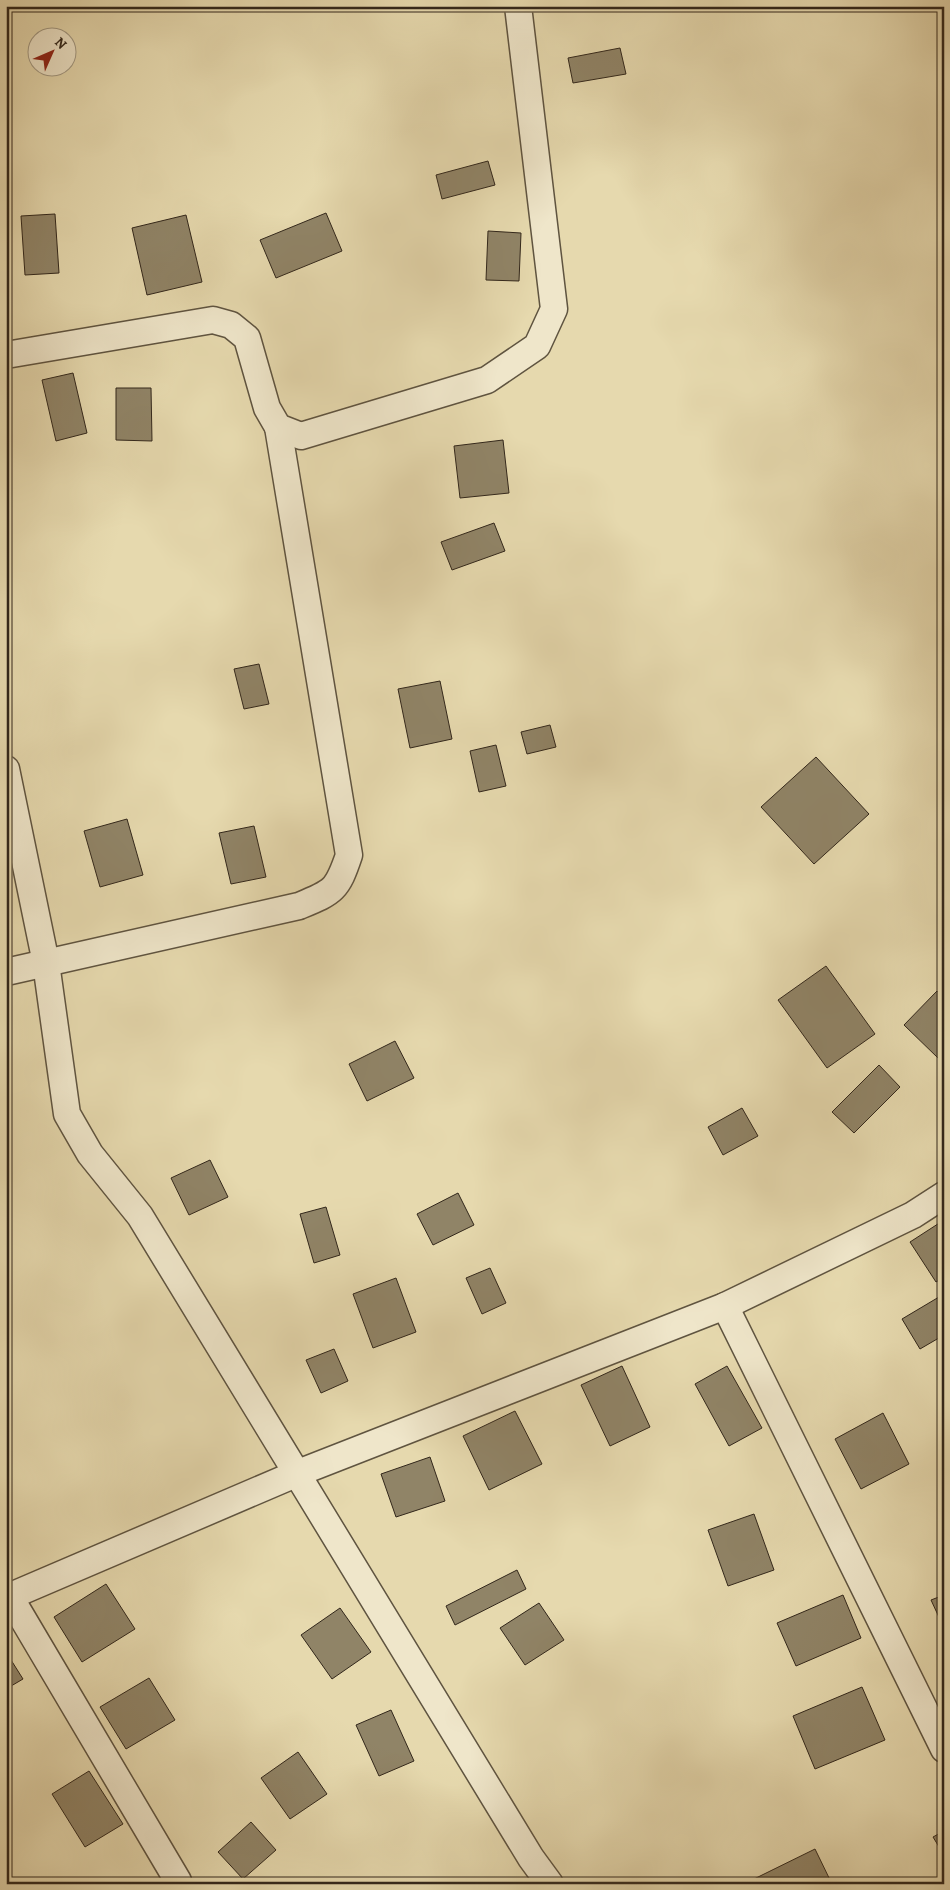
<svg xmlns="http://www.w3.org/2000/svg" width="950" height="1890" viewBox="0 0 950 1890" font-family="Alegreya,serif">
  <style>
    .building { fill: #908467; stroke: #32271b }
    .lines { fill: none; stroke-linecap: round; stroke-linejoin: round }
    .minor-casing { stroke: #5f5440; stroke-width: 29 }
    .minor { stroke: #efe6ca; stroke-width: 26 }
  </style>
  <rect width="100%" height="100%" fill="#e6d9ae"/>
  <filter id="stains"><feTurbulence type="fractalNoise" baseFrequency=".004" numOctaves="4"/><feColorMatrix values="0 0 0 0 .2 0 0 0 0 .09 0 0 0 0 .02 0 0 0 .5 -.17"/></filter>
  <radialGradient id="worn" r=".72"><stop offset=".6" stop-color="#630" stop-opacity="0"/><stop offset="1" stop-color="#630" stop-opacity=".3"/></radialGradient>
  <!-- building -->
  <g class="building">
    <path d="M 620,48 L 626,74 L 573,83 L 568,58 Z"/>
    <path d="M 488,161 L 495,185 L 442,199 L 436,175 Z"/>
    <path d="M 326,213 L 342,251 L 276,278 L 260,240 Z"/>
    <path d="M 55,214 L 59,273 L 25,275 L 21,216 Z"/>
    <path d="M 186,215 L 202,282 L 147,295 L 132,228 Z"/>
    <path d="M 488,231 L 521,233 L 519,281 L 486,280 Z"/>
    <path d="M 73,373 L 87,433 L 56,441 L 42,380 Z"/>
    <path d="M 116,388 L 151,388 L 152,441 L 116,440 Z"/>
    <path d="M 503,440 L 509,493 L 460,498 L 454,446 Z"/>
    <path d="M 494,523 L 505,551 L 452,570 L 441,542 Z"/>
    <path d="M 259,664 L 269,704 L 244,709 L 234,669 Z"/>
    <path d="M 440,681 L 452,739 L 410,748 L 398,689 Z"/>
    <path d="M 550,725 L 556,747 L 527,754 L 521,732 Z"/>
    <path d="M 496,745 L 506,786 L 479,792 L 470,751 Z"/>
    <path d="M 816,757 L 869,814 L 814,864 L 761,807 Z"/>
    <path d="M 127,819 L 143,875 L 100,887 L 84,831 Z"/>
    <path d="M 254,826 L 266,877 L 231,884 L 219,833 Z"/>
    <path d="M 826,966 L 875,1034 L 827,1068 L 778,1000 Z"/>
    <path d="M 937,991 L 944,998 L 944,1052 L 938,1058 L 904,1025 Z"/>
    <path d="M 395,1041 L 414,1078 L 367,1101 L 349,1064 Z"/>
    <path d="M 879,1065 L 900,1087 L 854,1133 L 832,1112 Z"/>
    <path d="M 742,1108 L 758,1136 L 723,1155 L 708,1127 Z"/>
    <path d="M 210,1160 L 228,1197 L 189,1215 L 171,1178 Z"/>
    <path d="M 458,1193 L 474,1225 L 433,1245 L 417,1214 Z"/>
    <path d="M 326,1207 L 340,1255 L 314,1263 L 300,1214 Z"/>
    <path d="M 944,1220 L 944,1277 L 936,1282 L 910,1242 Z"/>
    <path d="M 490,1268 L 506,1303 L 482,1314 L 466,1278 Z"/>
    <path d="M 396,1278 L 416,1332 L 373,1348 L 353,1294 Z"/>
    <path d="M 944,1294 L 944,1335 L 920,1349 L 902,1319 Z"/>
    <path d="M 334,1349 L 348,1381 L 321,1393 L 306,1360 Z"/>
    <path d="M 622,1366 L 650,1427 L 610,1446 L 581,1385 Z"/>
    <path d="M 727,1366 L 762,1428 L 729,1446 L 695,1384 Z"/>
    <path d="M 515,1411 L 542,1464 L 489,1490 L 463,1436 Z"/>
    <path d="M 883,1413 L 909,1464 L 861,1489 L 835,1439 Z"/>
    <path d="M 430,1457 L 445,1501 L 396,1517 L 381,1474 Z"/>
    <path d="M 754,1514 L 774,1570 L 728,1586 L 708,1530 Z"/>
    <path d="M 517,1570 L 526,1589 L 455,1625 L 446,1606 Z"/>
    <path d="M 106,1584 L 135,1629 L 82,1662 L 54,1617 Z"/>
    <path d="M 843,1595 L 861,1638 L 796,1666 L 777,1623 Z"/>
    <path d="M 944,1595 L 944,1628 L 931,1600 Z"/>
    <path d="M 539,1603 L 564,1640 L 525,1665 L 500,1628 Z"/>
    <path d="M 340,1608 L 371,1652 L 332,1679 L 301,1635 Z"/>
    <path d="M 6,1652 L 23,1679 L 6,1689 Z"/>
    <path d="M 149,1678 L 175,1720 L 126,1749 L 100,1707 Z"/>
    <path d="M 862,1687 L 885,1740 L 815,1769 L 793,1716 Z"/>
    <path d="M 391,1710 L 414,1761 L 379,1776 L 356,1725 Z"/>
    <path d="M 298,1752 L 327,1794 L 290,1819 L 261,1778 Z"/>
    <path d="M 89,1771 L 123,1824 L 85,1847 L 52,1794 Z"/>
    <path d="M 251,1822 L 276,1850 L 243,1879 L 218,1852 Z"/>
    <path d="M 944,1831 L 944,1855 L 933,1837 Z"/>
    <path d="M 815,1849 L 832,1884 L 756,1884 L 754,1879 Z"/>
  </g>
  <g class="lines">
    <!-- minor casing -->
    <g class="minor-casing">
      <g id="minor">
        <path d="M 6,355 L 213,320 L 231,325 L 247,338 L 267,408 L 278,427 L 301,436 L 487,380 L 537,346 L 554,309 L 518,6"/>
        <path d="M 6,769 L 46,963 L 67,1114 L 90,1154 L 140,1216 L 531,1858 L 550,1884"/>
        <path d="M 6,972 L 299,906 C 333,892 337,891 349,855 L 278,427"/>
        <path d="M 725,1306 L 944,1749"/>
        <path d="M 10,1597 L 178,1881"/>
        <path d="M 6,1598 L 298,1473 L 725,1306 L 913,1215 L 944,1195"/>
      </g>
    </g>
    <!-- minor -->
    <use href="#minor" class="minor"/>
  </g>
  <!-- margin -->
  <rect width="950" height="1890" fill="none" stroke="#e6d9ae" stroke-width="25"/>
  <rect x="8" y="8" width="935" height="1875" fill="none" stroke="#32271b" stroke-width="2.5"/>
  <rect x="12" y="12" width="925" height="1865" fill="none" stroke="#32271b"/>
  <!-- north arrow -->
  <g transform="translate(52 52) rotate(45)"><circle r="24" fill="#efe6ca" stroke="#a39a84"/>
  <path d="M0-4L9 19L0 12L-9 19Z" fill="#8f2418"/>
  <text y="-8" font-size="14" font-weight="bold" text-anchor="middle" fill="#32271b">N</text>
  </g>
  <rect width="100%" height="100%" filter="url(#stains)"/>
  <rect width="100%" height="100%" fill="url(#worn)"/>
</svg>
